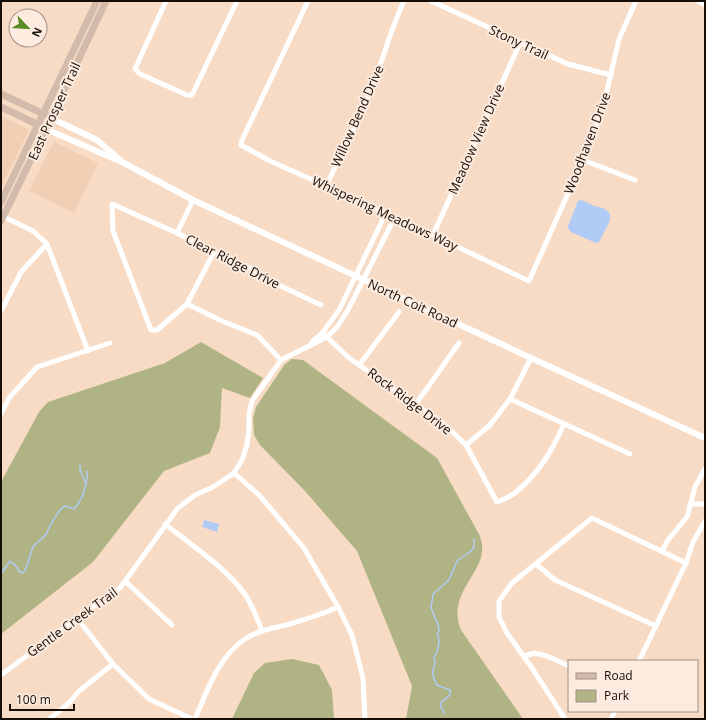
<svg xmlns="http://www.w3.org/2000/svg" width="706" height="720" viewBox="0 0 706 720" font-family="'Open Sans',sans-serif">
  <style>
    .built { fill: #f1cfb4 }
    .green { fill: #b0b384 }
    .water { fill: #b1cbf7 }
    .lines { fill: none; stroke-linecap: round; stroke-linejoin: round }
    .stream { stroke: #b1cbf7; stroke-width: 1.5 }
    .minor { stroke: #fff; stroke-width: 5 }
    .tertiary { stroke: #fff; stroke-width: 6 }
    .secondary { stroke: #d3bbab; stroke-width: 7 }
    .labels { text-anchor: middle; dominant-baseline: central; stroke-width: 4; stroke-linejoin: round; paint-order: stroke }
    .street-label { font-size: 13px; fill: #160d06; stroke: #fcebde }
  </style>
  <rect width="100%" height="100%" fill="#f7dbc5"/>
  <!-- built -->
  <g class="built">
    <path d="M 1,116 L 29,130 L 1,187 Z"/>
    <path d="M 54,142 L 98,163 L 74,213 L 29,191 Z"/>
  </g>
  <!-- green -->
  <g class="green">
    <path d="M 201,342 L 263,378 L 250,398 L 222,388 L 220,427 L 210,453 L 164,471 L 93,562 L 1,634 L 1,482 L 39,412 L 48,402 L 165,363 Z"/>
    <path d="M 292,359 L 303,360 L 437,458 L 480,536 C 481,541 483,546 482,551 C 482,557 479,563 476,569 C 464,590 451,605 461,630 L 523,719 L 406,719 L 412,686 L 357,551 L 305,491 L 260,445 L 254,435 L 253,418 L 256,407 L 285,364 Z"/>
    <path d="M 292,659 L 319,665 L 332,690 L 334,719 L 232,719 L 254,673 L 265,663 Z"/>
  </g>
  <!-- water -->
  <g class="water">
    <path d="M 580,200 L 584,201 L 592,205 L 605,209 L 610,214 L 610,221 L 599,242 L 596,243 L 571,232 L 568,228 L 568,226 L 578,201 Z"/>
    <path d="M 204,520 L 219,524 L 217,532 L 202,527 Z"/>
  </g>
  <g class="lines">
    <!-- stream -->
    <g class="stream">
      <path d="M 80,465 L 80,470 L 86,484"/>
      <path d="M 1,574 L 10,561 L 15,565 L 20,572 L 23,573 C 29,567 29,555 33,547 C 36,542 43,539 46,534 C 50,526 58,509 65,506 L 74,509 C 83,499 88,483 87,471"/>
      <path d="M 445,714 C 437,701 440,704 450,695 L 450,690 L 437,685 C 432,677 432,671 435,663 L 434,657 C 438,652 441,640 437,634 L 439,631 L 438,624 L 431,608 L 433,594 L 449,580 L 457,561 L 471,551 L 474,547 L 474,539"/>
    </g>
    <!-- minor -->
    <g class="minor">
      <path d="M 166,1 L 135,69 L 140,74 L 187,95 L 192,95 L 237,1"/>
      <path d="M 308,1 L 242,140 L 241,145 L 268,160 L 395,217 L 529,281 L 583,160 L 603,108 L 619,39 L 636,1"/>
      <path d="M 431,1 L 568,64 L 611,75"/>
      <path d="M 698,1 L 705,5"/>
      <path d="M 583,160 L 635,180"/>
      <path d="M 326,186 C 343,151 362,116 375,79 C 385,53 392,26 404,1"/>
      <path d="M 193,200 L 177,233 L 214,252 L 254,270 L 268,280 L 321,305"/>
      <path d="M 2,216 L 33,231 L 47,244 L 88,351"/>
      <path d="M 177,233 L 112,204 L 113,231 L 151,330 L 157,330 L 187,304 L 214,252"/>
      <path d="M 433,235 L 520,43"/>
      <path d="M 187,304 L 222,321 L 257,335 L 281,360"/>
      <path d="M 1,311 L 21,272 L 47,244"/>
      <path d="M 323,332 L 327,337 L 349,358 L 443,423 L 466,445 L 497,502 C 503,499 511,497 516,492 C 539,473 552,451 564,424"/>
      <path d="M 311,343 L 323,332 L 339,310 L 386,213"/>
      <path d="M 360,364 L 399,312"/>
      <path d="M 510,399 L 630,454"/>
      <path d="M 416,404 L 459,343"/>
      <path d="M 1,414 L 9,398 L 37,367 L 110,343"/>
      <path d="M 466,445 L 490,425 L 510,399 L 531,358"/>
      <path d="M 234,473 L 260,496 L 304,548 L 338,607 L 352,635 L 363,678 L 365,719"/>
      <path d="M 690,504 L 705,504"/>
      <path d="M 165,524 C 190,544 225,567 244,593 C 252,604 257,618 262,631"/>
      <path d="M 662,551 L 668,540 L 687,517 L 695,487 L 705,469"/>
      <path d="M 536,564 L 555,580 L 656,626"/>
      <path d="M 125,581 L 172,625"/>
      <path d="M 77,618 L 113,664 L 149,699 L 192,719"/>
      <path d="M 524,656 L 535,653 L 547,656 L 569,666"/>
      <path d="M 639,661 L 686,563 L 693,542 L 705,521"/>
      <path d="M 1,675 L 77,618 L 120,588 L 178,508 L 195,495 L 213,487 L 234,473 L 242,460 L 247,445 L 249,429 L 249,414 L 252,401 L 281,360 L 327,337 L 337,327 L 348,310 L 395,217"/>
      <path d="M 50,719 L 69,703 L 79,691 L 113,664"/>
      <path d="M 195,719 C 207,691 218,657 245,639 C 257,631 272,628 286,625 C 304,620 321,615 338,607"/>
      <path d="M 565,719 L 532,668 L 507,633 L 499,617 L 499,601 L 512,583 L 592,518 L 686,563"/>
      <path d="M 611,719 L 615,711"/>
    </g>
    <!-- tertiary -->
    <g class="tertiary">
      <path d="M 51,118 L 97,140 L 120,160"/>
      <path d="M 46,129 L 124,163 L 193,200 L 531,358 L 705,438"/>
    </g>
    <!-- secondary -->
    <g class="secondary">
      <path d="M 1,94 L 46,115"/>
      <path d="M 1,107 L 41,126"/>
      <path d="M 1,202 L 97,1"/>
      <path d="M 1,221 L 46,129 L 106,1"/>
    </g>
  </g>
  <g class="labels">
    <!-- street labels -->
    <g class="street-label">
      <text transform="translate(519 42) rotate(25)">Stony Trail</text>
      <text transform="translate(54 111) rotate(-65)">East Prosper Trail</text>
      <text transform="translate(357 116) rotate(-66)">Willow Bend Drive</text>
      <text transform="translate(476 139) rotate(-66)">Meadow View Drive</text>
      <text transform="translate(587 143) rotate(-69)">Woodhaven Drive</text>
      <text transform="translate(385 213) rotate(25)">Whispering Meadows Way</text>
      <text transform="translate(233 261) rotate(27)">Clear Ridge Drive</text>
      <text transform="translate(413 303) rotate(25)">North Coit Road</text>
      <text transform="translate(410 401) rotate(37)">Rock Ridge Drive</text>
      <text transform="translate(72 622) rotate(-36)">Gentle Creek Trail</text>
    </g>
  </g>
  <!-- border -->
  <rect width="706" height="720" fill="none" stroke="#160d06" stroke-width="4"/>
  <!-- legend -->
  <rect x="568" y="660" width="130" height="52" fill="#fcebde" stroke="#a09288"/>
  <rect x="576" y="673" width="20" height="6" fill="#d3bbab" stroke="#a09288"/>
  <text x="604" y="680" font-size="12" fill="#160d06">Road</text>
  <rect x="576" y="690" width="20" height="12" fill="#b0b384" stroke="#a09288"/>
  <text x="604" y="700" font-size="12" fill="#160d06">Park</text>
  <!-- north arrow -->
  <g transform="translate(28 28) rotate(115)"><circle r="19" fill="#fcebde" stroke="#a09288"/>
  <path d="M0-3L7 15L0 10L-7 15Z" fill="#578b23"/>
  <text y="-6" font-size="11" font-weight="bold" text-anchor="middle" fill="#160d06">N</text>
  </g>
  <!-- scale -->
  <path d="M10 704v6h64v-6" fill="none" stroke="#160d06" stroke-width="2"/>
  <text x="16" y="704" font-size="12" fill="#160d06" stroke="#fcebde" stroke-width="3" paint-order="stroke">100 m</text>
</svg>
